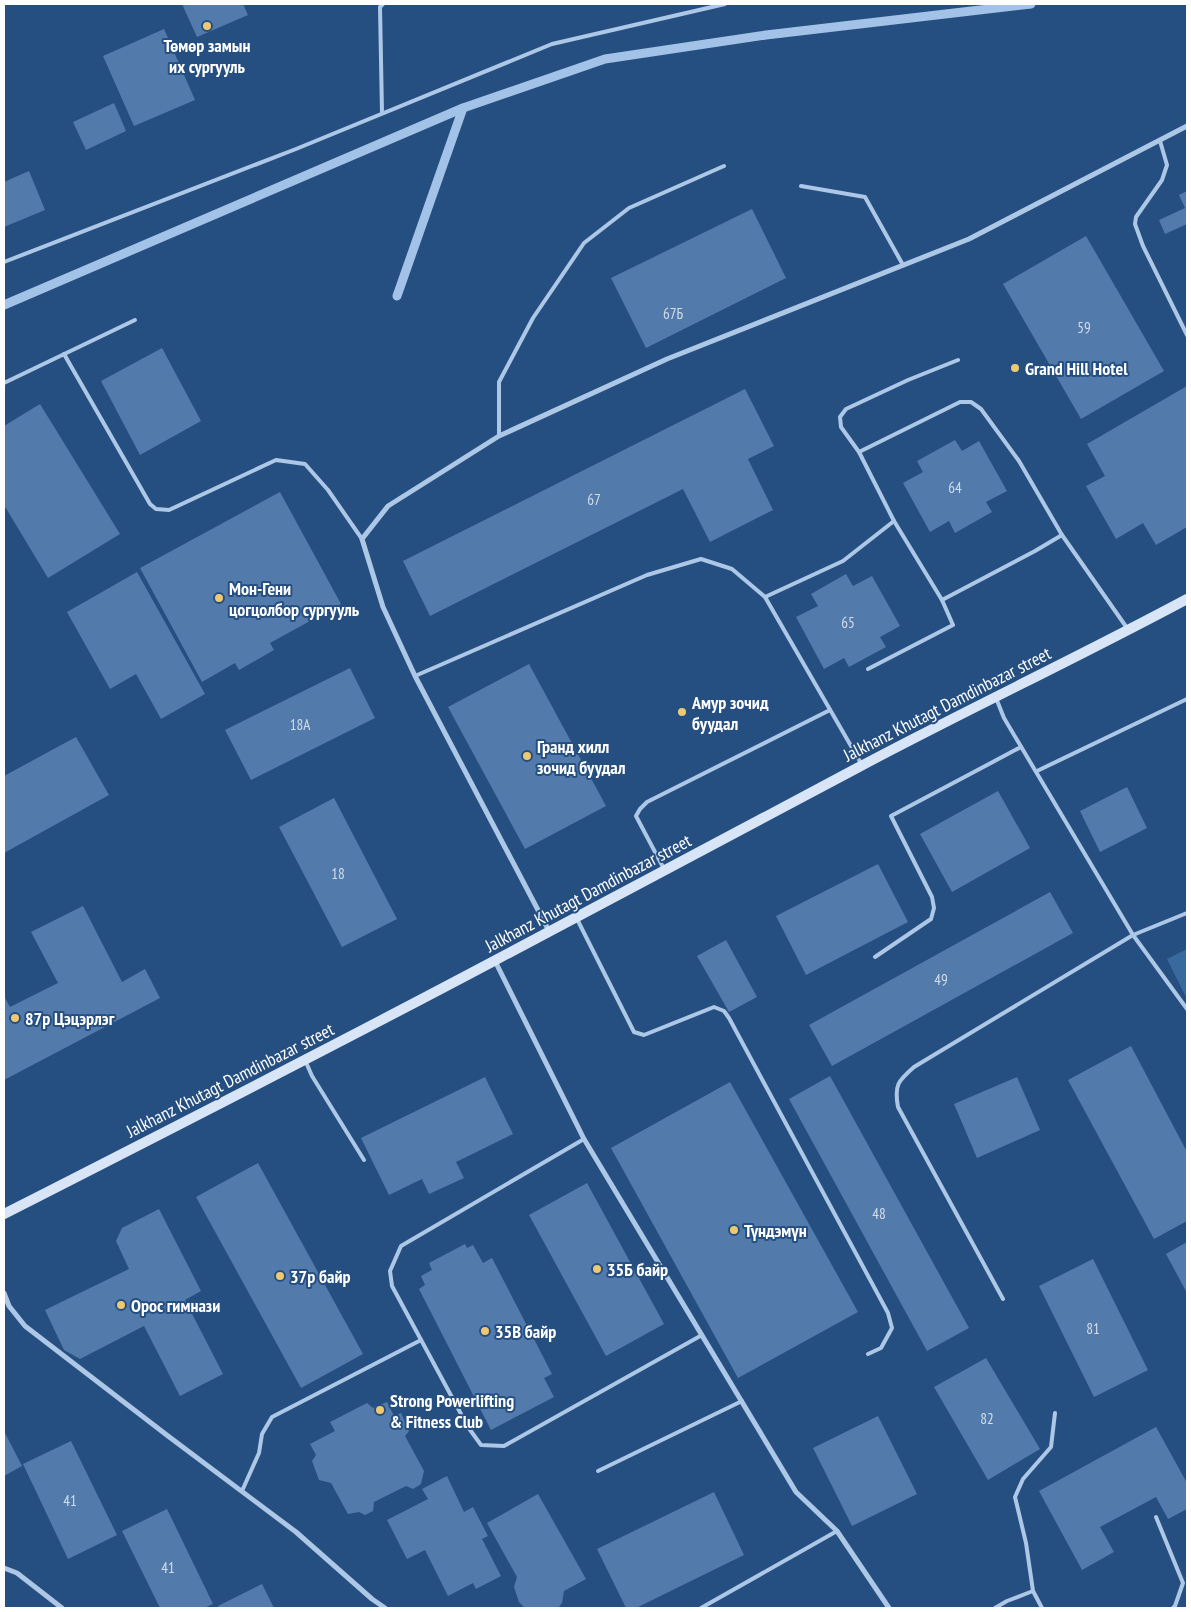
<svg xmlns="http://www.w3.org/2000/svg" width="1191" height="1612" viewBox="0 0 1191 1612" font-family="'PT Sans Narrow',sans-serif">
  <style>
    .green { fill: #3a699e }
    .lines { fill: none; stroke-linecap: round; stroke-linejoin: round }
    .stream { stroke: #a2c3e7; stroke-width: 9 }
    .building { fill: #527bac }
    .service { stroke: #adc8e6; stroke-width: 4 }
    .minor { stroke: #adc8e6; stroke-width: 5 }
    .secondary { stroke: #d7e5f6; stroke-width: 10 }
    .poi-dot { fill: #efc972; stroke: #264f81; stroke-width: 2 }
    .labels { text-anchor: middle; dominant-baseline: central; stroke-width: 4; stroke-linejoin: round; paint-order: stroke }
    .number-label { font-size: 15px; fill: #d4deea }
    .poi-label { font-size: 18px; font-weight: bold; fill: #fff; stroke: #264f81; text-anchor: start }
    .street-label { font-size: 18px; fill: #fff; stroke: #264f81 }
  </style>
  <rect width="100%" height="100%" fill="#264f81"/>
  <!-- green -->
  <path class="green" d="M 1187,949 L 1187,999 L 1167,959 Z"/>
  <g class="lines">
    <!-- stream -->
    <g class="stream">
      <path d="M 397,296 L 463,108"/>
      <path d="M 4,305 L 463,108 L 605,59 L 766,35 L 1031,4"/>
    </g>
  </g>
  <!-- building -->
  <g class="building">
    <path d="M 182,4 L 243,4 L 248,15 L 197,37 Z"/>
    <path d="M 164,29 L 195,100 L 134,126 L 103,56 Z"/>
    <path d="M 114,103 L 126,131 L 86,150 L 73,122 Z"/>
    <path d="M 29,171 L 45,210 L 4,227 L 4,182 Z"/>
    <path d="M 1187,191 L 1187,224 L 1165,234 L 1159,220 L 1185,208 L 1179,195 Z"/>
    <path d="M 752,209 L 786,278 L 646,348 L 611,278 Z"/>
    <path d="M 1086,236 L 1164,371 L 1081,419 L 1003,284 Z"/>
    <path d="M 162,348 L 201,421 L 140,455 L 101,381 Z"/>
    <path d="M 1187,386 L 1187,527 L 1156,545 L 1143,523 L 1116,539 L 1086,486 L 1105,476 L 1087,444 Z"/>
    <path d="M 745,389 L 774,446 L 748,459 L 773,510 L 710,542 L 683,489 L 430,616 L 403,561 Z"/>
    <path d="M 40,404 L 120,534 L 48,578 L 4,505 L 4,426 Z"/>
    <path d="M 955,440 L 962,451 L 979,441 L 1007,491 L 986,502 L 992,512 L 955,533 L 949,521 L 930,532 L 903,483 L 923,472 L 917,461 Z"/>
    <path d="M 280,492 L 341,604 L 270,643 L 274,650 L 239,670 L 235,663 L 202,682 L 140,568 Z"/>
    <path d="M 137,572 L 205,694 L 161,719 L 136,674 L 110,689 L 67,612 Z"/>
    <path d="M 846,574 L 853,586 L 872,576 L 900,626 L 880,637 L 886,647 L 849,667 L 844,658 L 824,669 L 796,617 L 818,606 L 811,594 Z"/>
    <path d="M 529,664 L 606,806 L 525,849 L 448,707 Z"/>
    <path d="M 350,668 L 375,718 L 251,780 L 225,730 Z"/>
    <path d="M 76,737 L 109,795 L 4,853 L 4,776 Z"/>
    <path d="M 1127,787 L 1147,828 L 1100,852 L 1080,811 Z"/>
    <path d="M 998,791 L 1030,848 L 952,892 L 920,834 Z"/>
    <path d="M 334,798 L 397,919 L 342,947 L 279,827 Z"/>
    <path d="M 878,864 L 908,922 L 806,975 L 776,916 Z"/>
    <path d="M 1050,892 L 1073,933 L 832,1066 L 809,1025 Z"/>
    <path d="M 83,906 L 122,982 L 145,969 L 160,998 L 4,1080 L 4,996 L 10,1007 L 58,983 L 31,932 Z"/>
    <path d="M 726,940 L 757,997 L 729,1012 L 697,956 Z"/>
    <path d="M 1131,1046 L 1187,1152 L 1187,1221 L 1154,1239 L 1068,1080 Z"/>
    <path d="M 830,1076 L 969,1328 L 927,1351 L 789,1099 Z"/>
    <path d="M 485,1077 L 513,1134 L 456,1162 L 464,1178 L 429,1194 L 422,1179 L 389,1195 L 361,1138 Z"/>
    <path d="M 1017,1077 L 1040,1130 L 977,1158 L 954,1104 Z"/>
    <path d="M 730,1082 L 858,1312 L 738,1378 L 611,1148 Z"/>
    <path d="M 258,1163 L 363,1354 L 301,1388 L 196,1197 Z"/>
    <path d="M 587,1183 L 664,1324 L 606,1356 L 529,1215 Z"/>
    <path d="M 159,1209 L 201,1291 L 185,1300 L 223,1374 L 180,1396 L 144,1326 L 80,1359 L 64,1350 L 45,1310 L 129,1269 L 116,1241 L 122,1228 Z"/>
    <path d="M 1187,1242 L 1187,1293 L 1166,1254 Z"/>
    <path d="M 465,1244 L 467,1248 L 473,1245 L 483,1263 L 492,1258 L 552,1374 L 544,1378 L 554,1397 L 491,1430 L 419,1289 L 425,1285 L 421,1276 L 432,1270 L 429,1263 Z"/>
    <path d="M 1093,1259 L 1148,1370 L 1094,1397 L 1039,1286 Z"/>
    <path d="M 986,1358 L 1040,1449 L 988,1480 L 934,1387 Z"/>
    <path d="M 387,1402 L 394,1416 L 401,1413 L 409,1431 L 405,1436 L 424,1471 L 421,1484 L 413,1489 L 406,1486 L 374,1502 L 373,1511 L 365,1515 L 359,1512 L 348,1514 L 331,1483 L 319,1480 L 312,1461 L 316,1455 L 310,1444 L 335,1431 L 330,1422 L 367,1403 L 373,1408 Z"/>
    <path d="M 878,1416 L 917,1494 L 852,1526 L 813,1448 Z"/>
    <path d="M 1156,1427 L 1187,1483 L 1187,1509 L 1168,1519 L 1156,1497 L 1100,1527 L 1114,1552 L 1082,1570 L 1039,1491 Z"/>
    <path d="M 4,1431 L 22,1466 L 4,1476 Z"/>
    <path d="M 71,1441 L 117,1535 L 68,1559 L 23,1464 Z"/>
    <path d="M 447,1476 L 464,1512 L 473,1507 L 488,1536 L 482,1539 L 501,1576 L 476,1589 L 473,1583 L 448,1596 L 425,1550 L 407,1559 L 387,1520 L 428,1499 L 422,1489 Z"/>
    <path d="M 714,1492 L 744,1555 L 636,1608 L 626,1608 L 597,1549 Z"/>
    <path d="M 538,1494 L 586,1579 L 564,1591 L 562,1603 L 558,1608 L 525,1608 L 519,1602 L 514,1587 L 517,1577 L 487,1523 Z"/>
    <path d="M 167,1509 L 213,1604 L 204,1608 L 160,1608 L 122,1531 Z"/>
    <path d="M 262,1584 L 274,1608 L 219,1608 L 218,1606 Z"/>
  </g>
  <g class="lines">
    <!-- service -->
    <g class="service">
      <path d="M 382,113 L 380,7 L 383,4"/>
      <path d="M 1160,141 L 1167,165 L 1162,180 L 1136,217 L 1135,224 L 1143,246 L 1187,335"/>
      <path d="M 801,186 L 865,197 L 903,265"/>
      <path d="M 4,262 L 296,149 L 552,44 L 725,4"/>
      <path d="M 64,354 L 150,504 L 156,509 L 169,510 L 276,460 L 305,464 L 328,490 L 362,539"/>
      <path d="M 4,383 L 135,320"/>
      <path d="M 499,436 L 499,382 L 533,318 L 584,243 L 629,208 L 724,166"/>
      <path d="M 859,452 L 960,402 L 971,402 L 981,409 L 1019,461 L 1062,535 L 1127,628"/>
      <path d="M 765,597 L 843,561 L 894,521"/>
      <path d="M 942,600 L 1035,551 L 1062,535"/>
      <path d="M 868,669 L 953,625 L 942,600 L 894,521 L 859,452 L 841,427 L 840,417 L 846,409 L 908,380 L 958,360"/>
      <path d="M 415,676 L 647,575 L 701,559 L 732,569 L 765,597 L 862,765"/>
      <path d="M 996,698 L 1004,718 L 1133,935 L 1187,1009"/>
      <path d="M 1037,771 L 1187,699"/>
      <path d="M 664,869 L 636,816 L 640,809 L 647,802 L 830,710"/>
      <path d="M 577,919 L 634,1032 L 644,1035 L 714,1007 L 724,1011 L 729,1018 L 888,1313 L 892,1328 L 881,1348 L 868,1354"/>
      <path d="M 875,957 L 931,919 L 934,908 L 932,897 L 891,816 L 1021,747"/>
      <path d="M 305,1060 L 312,1076 L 364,1160"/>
      <path d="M 584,1139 L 401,1246 L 390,1271 L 392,1286 L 468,1427 L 481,1445 L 504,1446 L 702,1335"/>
      <path d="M 1003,1299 L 898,1107 C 894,1085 898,1081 914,1067 L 1133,935 L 1187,913"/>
      <path d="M 598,1471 L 742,1401"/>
      <path d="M 242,1491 L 259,1453 L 262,1434 L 272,1417 L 421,1340"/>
      <path d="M 1156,1517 L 1183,1583 L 1175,1606 L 1173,1608"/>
      <path d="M 1033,1591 L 1026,1543 L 1015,1497 L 1023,1479 L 1051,1447 L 1055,1413"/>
      <path d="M 701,1608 L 837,1531"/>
      <path d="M 995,1608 L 1007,1601 L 1033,1591 L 1042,1608"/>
    </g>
    <!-- minor -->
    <g class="minor">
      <path d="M 549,931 L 415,676 L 383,607 L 362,539 L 388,506 L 499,436 L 667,359 L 969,239 L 1187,126"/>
      <path d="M 495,961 L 584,1139 L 796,1492 L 837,1531 L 889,1608"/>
      <path d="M 4,1293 L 9,1306 L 25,1326 L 168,1436 L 296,1532 L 372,1599 L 385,1608"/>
      <path d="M 4,1568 L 17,1573 L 62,1608"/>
    </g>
    <!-- secondary -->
    <path class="secondary" d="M 4,1214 C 167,1131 330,1048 492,962 C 615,897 737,832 859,767 C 968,709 1079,657 1187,599"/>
  </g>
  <!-- markers -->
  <g class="poi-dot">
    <circle cx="207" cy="26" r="5"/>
    <circle cx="1015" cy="368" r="5"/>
    <circle cx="219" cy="598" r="5"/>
    <circle cx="682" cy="712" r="5"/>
    <circle cx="527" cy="756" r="5"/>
    <circle cx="15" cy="1018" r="5"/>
    <circle cx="734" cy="1230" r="5"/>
    <circle cx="597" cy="1269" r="5"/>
    <circle cx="280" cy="1276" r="5"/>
    <circle cx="121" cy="1305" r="5"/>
    <circle cx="485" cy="1331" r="5"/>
    <circle cx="380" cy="1410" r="5"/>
  </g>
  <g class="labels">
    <!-- number labels -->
    <g class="number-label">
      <text x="673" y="313">67Б</text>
      <text x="1084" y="327">59</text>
      <text x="955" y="487">64</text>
      <text x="594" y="499">67</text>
      <text x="848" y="622">65</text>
      <text x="300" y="724">18A</text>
      <text x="338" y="873">18</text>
      <text x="941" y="979">49</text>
      <text x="879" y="1213">48</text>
      <text x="1093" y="1328">81</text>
      <text x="987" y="1418">82</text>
      <text x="70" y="1500">41</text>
      <text x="168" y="1567">41</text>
    </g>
    <!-- poi labels -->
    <g class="poi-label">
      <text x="207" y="45" text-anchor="middle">Төмөр замын<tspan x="207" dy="21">их сургууль</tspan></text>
      <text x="1025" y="368">Grand Hill Hotel</text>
      <text x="229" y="588">Мон-Гени<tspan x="229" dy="21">цогцолбор сургууль</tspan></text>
      <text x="692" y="702">Амур зочид<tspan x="692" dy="21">буудал</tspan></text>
      <text x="537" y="746">Гранд хилл<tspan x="537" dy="21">зочид буудал</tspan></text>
      <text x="25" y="1018">87р Цэцэрлэг</text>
      <text x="744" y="1230">Түндэмүн</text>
      <text x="607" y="1269">35Б байр</text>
      <text x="290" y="1276">37р байр</text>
      <text x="131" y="1305">Орос гимнази</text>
      <text x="495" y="1331">35В байр</text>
      <text x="390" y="1400">Strong Powerlifting<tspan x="390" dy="21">&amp; Fitness Club</tspan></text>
    </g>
    <!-- street labels -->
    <g class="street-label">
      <text transform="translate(947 704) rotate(-27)">Jalkhanz Khutagt Damdinbazar street</text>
      <text transform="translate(588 893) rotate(-28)">Jalkhanz Khutagt Damdinbazar street</text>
      <text transform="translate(230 1080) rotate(-27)">Jalkhanz Khutagt Damdinbazar street</text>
    </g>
  </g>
  <!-- border -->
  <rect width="1191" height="1612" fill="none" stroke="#ffffff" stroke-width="10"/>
</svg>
